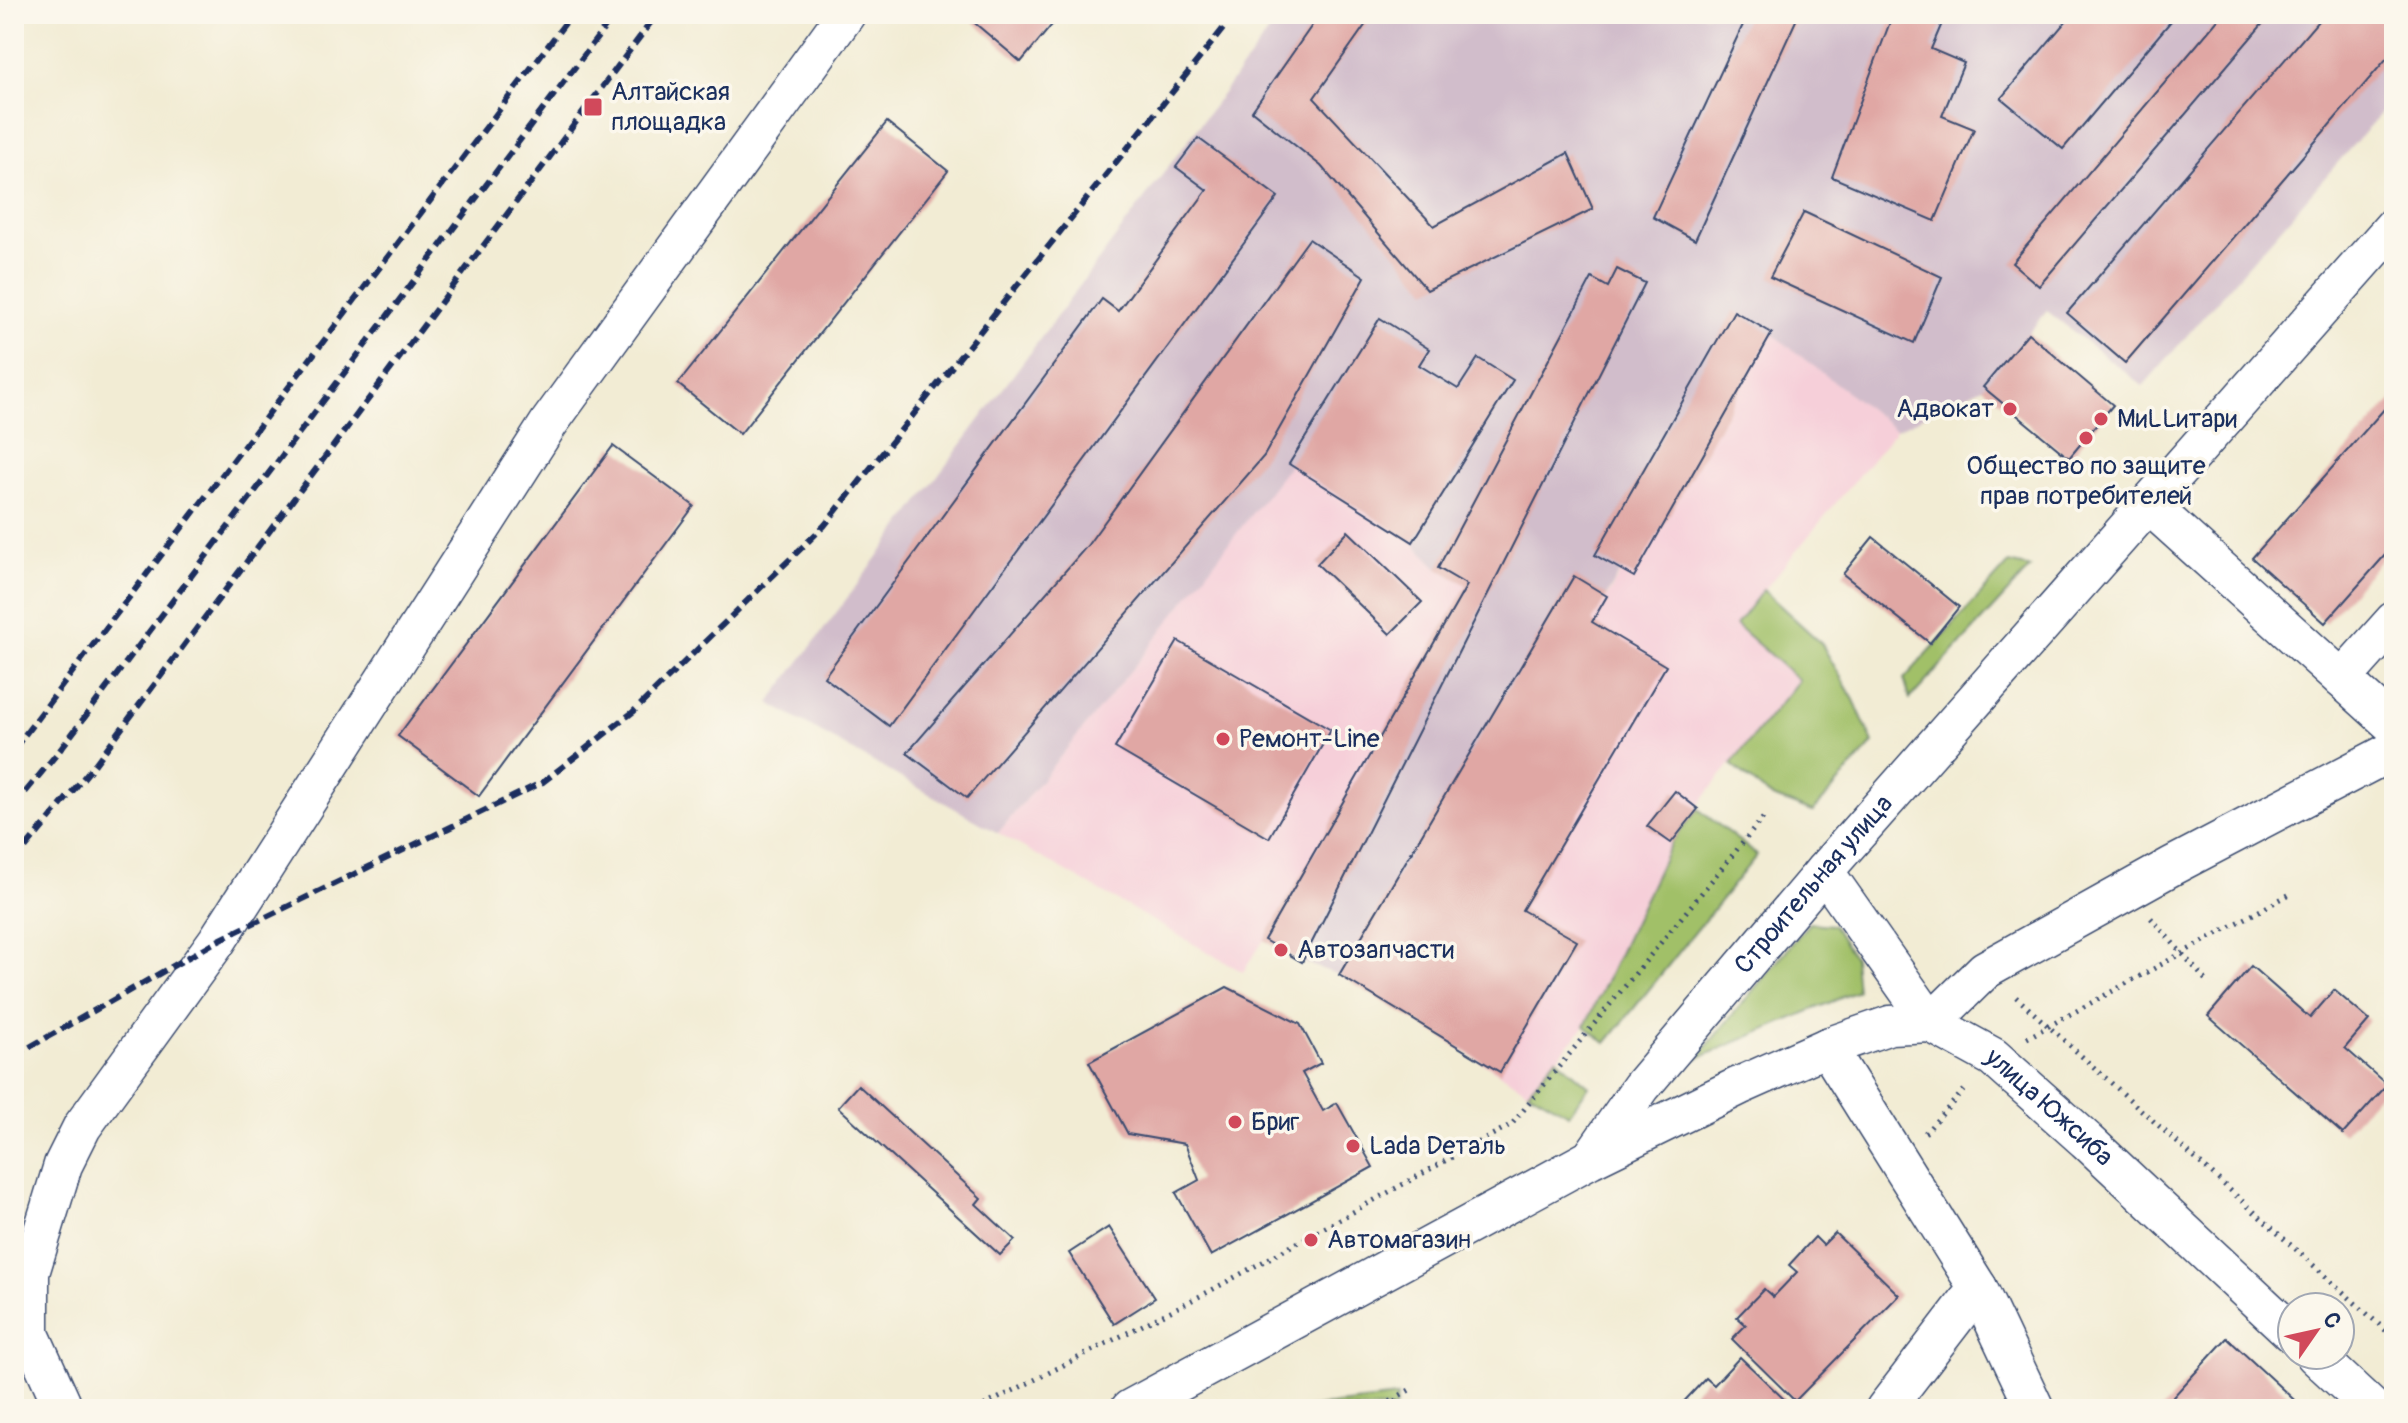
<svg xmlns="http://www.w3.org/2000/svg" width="2408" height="1423" viewBox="0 0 2408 1423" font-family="Pangolin,sans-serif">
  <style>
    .built { fill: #f6cfd9 }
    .industrial { fill: #d1bdcb }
    .green { fill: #a1c068; stroke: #5e7863; stroke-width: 2 }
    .building { fill: #e0a7a4 }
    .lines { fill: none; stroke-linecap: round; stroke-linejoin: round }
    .minor-casing { stroke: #3b4b70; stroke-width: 41 }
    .path { stroke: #3b4b70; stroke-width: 5; stroke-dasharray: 2 6; stroke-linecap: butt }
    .minor { stroke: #fff; stroke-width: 38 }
    .rail { stroke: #1b2f5e; stroke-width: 6; stroke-dasharray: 12 6; stroke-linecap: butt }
    .poi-dot { fill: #d1495b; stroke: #fbf7ec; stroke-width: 3 }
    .labels { text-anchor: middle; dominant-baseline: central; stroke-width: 7; stroke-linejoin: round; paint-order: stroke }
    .poi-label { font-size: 26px; fill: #1b2f5e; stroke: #fbf7ec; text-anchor: start }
    .street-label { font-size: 26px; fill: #1b2f5e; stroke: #fbf7ec }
  </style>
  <rect width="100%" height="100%" fill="#fbf7ec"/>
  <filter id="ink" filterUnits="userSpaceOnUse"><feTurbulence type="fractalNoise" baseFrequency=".0125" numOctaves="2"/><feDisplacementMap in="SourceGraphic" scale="16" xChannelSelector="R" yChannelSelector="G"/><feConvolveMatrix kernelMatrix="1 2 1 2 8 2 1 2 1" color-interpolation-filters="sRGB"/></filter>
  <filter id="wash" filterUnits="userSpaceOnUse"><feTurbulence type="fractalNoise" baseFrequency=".006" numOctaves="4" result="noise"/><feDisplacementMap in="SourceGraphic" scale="32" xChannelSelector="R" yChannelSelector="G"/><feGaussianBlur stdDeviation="1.8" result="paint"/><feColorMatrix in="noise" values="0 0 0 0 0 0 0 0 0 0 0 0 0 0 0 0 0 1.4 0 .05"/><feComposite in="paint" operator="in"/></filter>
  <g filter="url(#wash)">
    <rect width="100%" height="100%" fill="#f2ecd4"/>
    <!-- built -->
    <g class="built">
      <path d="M 1772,333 L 1896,430 L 1736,624 L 1800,680 L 1715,783 L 1671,843 L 1585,1026 L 1528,1091 L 1446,1040 L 1489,966 L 1415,922 L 1622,571 L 1634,577 Z"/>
      <path d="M 1289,464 L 1413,542 L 1438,568 L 1467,585 L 1264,940 L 1243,972 L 998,833 L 1144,654 Z"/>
    </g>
    <!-- industrial -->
    <path class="industrial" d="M 1282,14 L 2394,14 L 2394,98 L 2143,386 L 2047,311 L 1983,387 L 1896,430 L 1771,333 L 1634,577 L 1621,571 L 1373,995 L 1339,975 L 1302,962 L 1264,940 L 1467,585 L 1438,568 L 1413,542 L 1289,465 L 1144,654 L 998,833 L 769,703 Z"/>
    <!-- green -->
    <g class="green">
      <path d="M 2009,563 L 2030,568 L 1910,699 L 1904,679 Z"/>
      <path d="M 1763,590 L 1821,643 L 1854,700 L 1873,743 L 1813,812 L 1770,796 L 1731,764 L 1799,680 L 1736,625 Z"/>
      <path d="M 1698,809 L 1757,855 L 1606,1043 L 1585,1026 L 1671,843 Z"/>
      <path d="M 1809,923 L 1833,925 L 1854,958 L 1857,991 L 1696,1059 Z"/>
      <path d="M 1556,1058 L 1589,1086 L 1569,1114 L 1528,1091 Z"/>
      <path d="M 1397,1397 L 1395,1409 L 1305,1409 L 1306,1408 Z"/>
    </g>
    <g id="blocks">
      <!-- building -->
      <g class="building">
        <path d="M 964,14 L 1061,14 L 1021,62 Z"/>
        <path d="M 1320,14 L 1373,14 L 1314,98 L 1434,226 L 1568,153 L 1593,209 L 1427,290 L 1321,166 L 1252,111 Z"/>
        <path d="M 1748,14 L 1799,14 L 1695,240 L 1653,217 Z"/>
        <path d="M 1893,14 L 1946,14 L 1931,49 L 1964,63 L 1942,116 L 1974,129 L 1935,221 L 1832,177 Z"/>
        <path d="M 2072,14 L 2177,14 L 2063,149 L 2001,98 Z"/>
        <path d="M 2223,14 L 2271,14 L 2039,286 L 2012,263 Z"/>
        <path d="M 2324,14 L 2394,14 L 2394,50 L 2125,363 L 2067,313 Z"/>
        <path d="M 887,122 L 948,171 L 740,434 L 678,384 Z"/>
        <path d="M 1198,138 L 1278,197 L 889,726 L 824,677 L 1102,299 L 1118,311 L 1207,190 L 1176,167 Z"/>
        <path d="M 1804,212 L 1942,277 L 1914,343 L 1770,277 Z"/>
        <path d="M 1309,239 L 1365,277 L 1264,456 L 967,798 L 907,753 L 1087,546 Z"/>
        <path d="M 1617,269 L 1645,283 L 1302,962 L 1264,940 L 1467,585 L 1438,568 L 1592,278 L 1608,287 Z"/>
        <path d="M 1734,311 L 1772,333 L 1634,577 L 1595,555 Z"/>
        <path d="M 1380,318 L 1429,349 L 1419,365 L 1458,389 L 1478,358 L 1513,380 L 1413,542 L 1289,464 Z"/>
        <path d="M 2028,333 L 2113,405 L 2069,458 L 1983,387 Z"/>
        <path d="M 2394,398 L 2394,545 L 2325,623 L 2252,558 Z"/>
        <path d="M 613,446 L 694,506 L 479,796 L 398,736 Z"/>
        <path d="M 1348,531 L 1422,602 L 1390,634 L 1317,564 Z"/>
        <path d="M 1873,537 L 1959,607 L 1930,643 L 1843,574 Z"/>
        <path d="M 1574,576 L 1607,596 L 1592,622 L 1666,666 L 1522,910 L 1577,941 L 1500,1072 L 1339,975 Z"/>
        <path d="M 1178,641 L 1331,730 L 1269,838 L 1115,748 Z"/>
        <path d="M 1675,791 L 1698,809 L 1671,843 L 1647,826 Z"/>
        <path d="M 2251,966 L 2310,1018 L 2334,990 L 2369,1020 L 2345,1048 L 2387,1085 L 2343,1134 L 2208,1016 Z"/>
        <path d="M 1227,987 L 1300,1024 L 1321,1063 L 1302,1073 L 1323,1111 L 1337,1103 L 1373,1167 L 1211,1256 L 1176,1193 L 1199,1180 L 1185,1144 L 1128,1134 L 1089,1062 Z"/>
        <path d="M 858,1085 L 981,1198 L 976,1204 L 1015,1240 L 1000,1255 L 838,1107 Z"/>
        <path d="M 1109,1227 L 1155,1298 L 1114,1324 L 1069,1253 Z"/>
        <path d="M 1835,1233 L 1899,1295 L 1795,1401 L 1732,1339 L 1746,1325 L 1737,1317 L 1764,1289 L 1773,1297 L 1797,1272 L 1789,1265 L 1815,1237 L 1823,1245 Z"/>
        <path d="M 2227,1338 L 2304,1409 L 2162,1409 Z"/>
        <path d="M 1740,1357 L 1787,1402 L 1780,1409 L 1677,1409 L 1706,1378 L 1714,1385 Z"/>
      </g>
    </g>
  </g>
  <g filter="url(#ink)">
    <use href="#blocks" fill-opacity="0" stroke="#3b4b70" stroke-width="2"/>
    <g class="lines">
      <!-- minor casing -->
      <g class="minor-casing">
        <g id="minor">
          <path d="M 2148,504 L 2394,726"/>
          <path d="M 2342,679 L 2394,621"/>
          <path id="s1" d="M 1824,871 L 1931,1023 L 1993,1057 L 2086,1140 L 2292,1333"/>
          <path d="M 1827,1047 L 1978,1288 L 2035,1409"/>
          <path id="s2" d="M 1594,1154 L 1641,1087 L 1824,871 L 2394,226"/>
          <path d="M 2315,1355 L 2373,1409"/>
          <path d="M 64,1409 L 30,1334 L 30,1273 L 63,1165 L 82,1127 L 217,941 L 549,423 L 846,14"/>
          <path d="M 1130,1409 L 1590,1159 L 1739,1086 L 1827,1047 L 1890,1025 L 1931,1023 L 1985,970 L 2172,866 L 2394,750"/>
          <path d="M 1885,1409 L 1978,1288"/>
        </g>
      </g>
      <!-- path -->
      <g class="path">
        <path d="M 2151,918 L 2209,984"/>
        <path d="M 2016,997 L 2394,1338"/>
        <path d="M 2027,1038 L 2290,894"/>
        <path d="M 1925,1133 L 1967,1087"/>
        <path d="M 977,1409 L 1210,1291 L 1512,1124 L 1763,818"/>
        <path d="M 1376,1409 L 1397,1398"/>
        <path d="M 1395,1409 L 1397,1397 L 1413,1388"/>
      </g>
      <!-- minor -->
      <use href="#minor" class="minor"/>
      <!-- rail -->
      <g class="rail">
        <path d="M 14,749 L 572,14"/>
        <path d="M 14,806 L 60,750 L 615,14"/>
        <path d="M 14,862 L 95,764 L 657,14"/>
        <path d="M 14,1056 L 217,941 L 543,782 L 633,712 L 824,526 L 1235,14"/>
      </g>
    </g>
  </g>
  <!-- markers -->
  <g class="poi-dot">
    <rect x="583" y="97" width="20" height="20" rx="4"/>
    <circle cx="2010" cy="409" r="8"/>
    <circle cx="2101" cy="419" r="8"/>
    <circle cx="2086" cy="438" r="8"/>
    <circle cx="1223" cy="739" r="8"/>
    <circle cx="1281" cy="950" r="8"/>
    <circle cx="1235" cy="1122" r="8"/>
    <circle cx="1353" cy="1146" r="8"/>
    <circle cx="1311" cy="1240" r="8"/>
  </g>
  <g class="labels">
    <!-- poi labels -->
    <g class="poi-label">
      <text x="611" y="92">Алтайская<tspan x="611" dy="30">площадка</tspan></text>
      <text x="1994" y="409" text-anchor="end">Адвокат</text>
      <text x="2117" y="419">МиLLитари</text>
      <text x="2086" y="466" text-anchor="middle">Общество по защите<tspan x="2086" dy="30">прав потребителей</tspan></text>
      <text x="1239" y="739">Ремонт-Line</text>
      <text x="1297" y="950">Автозапчасти</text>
      <text x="1251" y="1122">Бриг</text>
      <text x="1369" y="1146">Lada Dеталь</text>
      <text x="1327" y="1240">Автомагазин</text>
    </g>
    <!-- street labels -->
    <g class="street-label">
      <text stroke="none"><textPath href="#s2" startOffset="348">Строительная улица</textPath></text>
      <text stroke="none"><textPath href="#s1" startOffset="332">улица Южсиба</textPath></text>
    </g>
  </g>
  <!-- margin -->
  <rect width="2408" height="1423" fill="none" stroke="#fbf7ec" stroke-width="48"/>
  <!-- north arrow -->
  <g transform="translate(2316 1331) rotate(56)"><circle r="38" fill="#fbf7ec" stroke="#a1a7b3" stroke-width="2"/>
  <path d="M0-6L14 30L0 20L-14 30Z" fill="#d1495b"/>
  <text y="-12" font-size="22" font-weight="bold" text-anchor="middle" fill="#1b2f5e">С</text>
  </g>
</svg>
